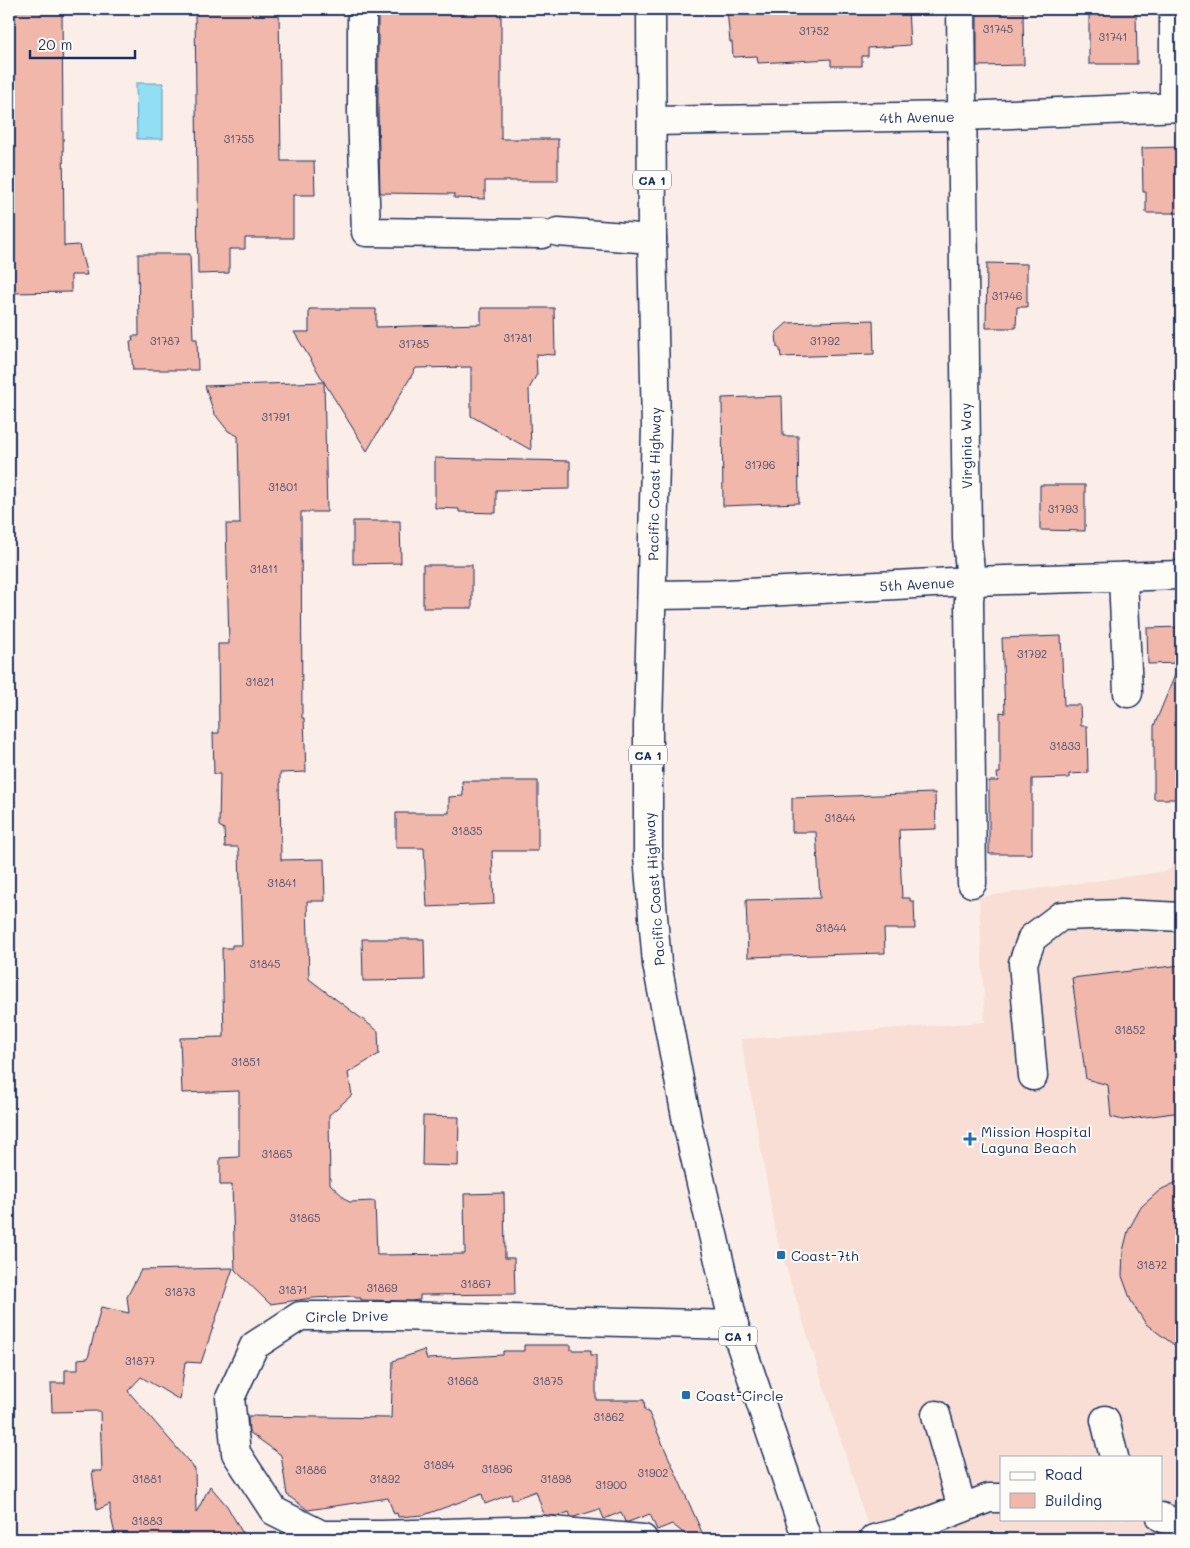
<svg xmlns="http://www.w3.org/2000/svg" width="1190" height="1548" viewBox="0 0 1190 1548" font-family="Mali,sans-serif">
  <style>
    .built { fill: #f8ded5; fill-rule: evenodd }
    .water { fill: #92def2; stroke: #6298b7 }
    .building { fill: #f1b7aa; stroke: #1b2f5e }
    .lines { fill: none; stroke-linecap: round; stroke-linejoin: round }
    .minor-casing { stroke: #1b2f5e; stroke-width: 31 }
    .highway-casing { stroke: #1b2f5e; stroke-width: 31 }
    .minor { stroke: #fdfcf7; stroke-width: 28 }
    .highway { stroke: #fdfcf7; stroke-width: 28 }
    .poi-dot { fill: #1f6fb2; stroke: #fdfcf7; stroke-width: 2 }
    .labels { text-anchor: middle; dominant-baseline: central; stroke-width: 4; stroke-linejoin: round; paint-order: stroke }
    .number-label { font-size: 11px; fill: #505171 }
    .shield { fill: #fdfcf7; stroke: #5f6c8c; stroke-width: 1 }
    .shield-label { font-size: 12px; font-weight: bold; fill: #1b2f5e }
    .street-label { font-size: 14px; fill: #1b2f5e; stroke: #fdfcf7 }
    .poi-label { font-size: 14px; fill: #1b2f5e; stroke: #fdfcf7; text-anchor: start }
  </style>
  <rect width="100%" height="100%" fill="#fbeee8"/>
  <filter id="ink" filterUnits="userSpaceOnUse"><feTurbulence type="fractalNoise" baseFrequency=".02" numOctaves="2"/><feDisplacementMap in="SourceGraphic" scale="10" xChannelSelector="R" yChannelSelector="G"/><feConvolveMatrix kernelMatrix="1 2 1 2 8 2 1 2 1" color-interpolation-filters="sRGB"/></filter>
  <g filter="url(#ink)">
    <!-- built -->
    <path class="built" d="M 1181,857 L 1181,1539 L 872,1539 L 777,1239 L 741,1039 L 985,1022 L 979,897 L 1167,871 ZM 1001,1457 L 1161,1457 L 1161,1519 L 1001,1519 Z"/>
    <!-- water -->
    <path class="water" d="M 136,83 L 163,83 L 163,139 L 137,139 Z"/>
    <!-- building -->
    <g class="building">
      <path d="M 9,9 L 62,9 L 64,246 L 79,245 L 87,275 L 71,275 L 71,292 L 9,293 Z"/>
      <path d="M 195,9 L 279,9 L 281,161 L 314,161 L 315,195 L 293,195 L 293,238 L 245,238 L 245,249 L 229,249 L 229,273 L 198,274 Z"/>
      <path d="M 378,9 L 501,9 L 501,139 L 558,139 L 558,181 L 485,181 L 485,199 L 454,198 L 454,194 L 380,193 L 378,112 Z"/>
      <path d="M 727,9 L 908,9 L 910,45 L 868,48 L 868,56 L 862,56 L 862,66 L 831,66 L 831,59 L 758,63 L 757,56 L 733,57 L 732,42 L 730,42 Z"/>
      <path d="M 1089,9 L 1136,9 L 1137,64 L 1089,64 Z"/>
      <path d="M 977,11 L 1023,11 L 1024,65 L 977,66 Z"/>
      <path d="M 1181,147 L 1181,213 L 1146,213 L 1146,192 L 1143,192 L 1142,148 Z"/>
      <path d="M 138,254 L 190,254 L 193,339 L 197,339 L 198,370 L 133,370 L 130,341 L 133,341 L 132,336 L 139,336 Z"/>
      <path d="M 987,263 L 1027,264 L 1027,307 L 1017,307 L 1016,328 L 986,328 Z"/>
      <path d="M 481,308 L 554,308 L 555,355 L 536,354 L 537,374 L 529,389 L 531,450 L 471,416 L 471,367 L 416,368 L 367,451 L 324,382 L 327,512 L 301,512 L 302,718 L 304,718 L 306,772 L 280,773 L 281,860 L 324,859 L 325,901 L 307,901 L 309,979 L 378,1031 L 379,1054 L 348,1073 L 352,1095 L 329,1115 L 330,1184 L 349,1202 L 375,1201 L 377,1255 L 465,1254 L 464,1194 L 504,1193 L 505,1258 L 514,1258 L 515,1294 L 420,1295 L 420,1300 L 410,1301 L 361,1300 L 361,1298 L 356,1298 L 355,1296 L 313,1298 L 270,1304 L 235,1270 L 232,1185 L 220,1185 L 220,1158 L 239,1157 L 239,1091 L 182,1093 L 180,1038 L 224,1037 L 222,948 L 232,948 L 232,945 L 242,945 L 239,853 L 238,847 L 225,847 L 224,829 L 219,826 L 220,774 L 214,774 L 213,733 L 219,733 L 218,644 L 229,644 L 226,524 L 240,524 L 238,436 L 228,431 L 214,413 L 205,386 L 324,382 L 294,332 L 309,332 L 309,309 L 376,309 L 376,327 L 481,324 Z"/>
      <path d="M 873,320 L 874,354 L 781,357 L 780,349 L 777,347 L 776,333 L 787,323 Z"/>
      <path d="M 782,396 L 783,436 L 798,436 L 799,503 L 723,506 L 722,398 Z"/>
      <path d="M 435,458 L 570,461 L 570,489 L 496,490 L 496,513 L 459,512 L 459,509 L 435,508 Z"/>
      <path d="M 1040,485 L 1085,485 L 1085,531 L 1040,530 Z"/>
      <path d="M 353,521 L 400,521 L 401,563 L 353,564 Z"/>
      <rect x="423" y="565" width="49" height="43"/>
      <path d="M 1181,627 L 1181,799 L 1154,799 L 1154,726 L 1180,663 L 1148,664 L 1147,628 Z"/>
      <path d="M 1061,636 L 1064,705 L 1080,705 L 1081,726 L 1087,726 L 1088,773 L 1069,774 L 1069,778 L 1032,779 L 1032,854 L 989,854 L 989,781 L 998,781 L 997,773 L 1000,773 L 1000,712 L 1005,713 L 1002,638 Z"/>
      <path d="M 462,781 L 538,781 L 538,851 L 492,851 L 494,904 L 427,907 L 424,848 L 396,848 L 396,813 L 449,813 L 449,797 L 463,796 Z"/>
      <path d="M 935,793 L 936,829 L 899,830 L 902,898 L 910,898 L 910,901 L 914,901 L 915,929 L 884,929 L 885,953 L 748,957 L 746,900 L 820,898 L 816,832 L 792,832 L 792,798 Z"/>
      <path d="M 362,939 L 424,939 L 425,980 L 363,981 Z"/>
      <path d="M 1181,965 L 1181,1112 L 1123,1120 L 1111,1117 L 1108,1085 L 1086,1079 L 1072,978 Z"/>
      <path d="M 423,1116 L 459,1117 L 458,1166 L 422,1165 Z"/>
      <path d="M 1181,1180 L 1181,1350 L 1146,1324 L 1131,1301 L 1122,1276 L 1123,1251 L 1128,1231 L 1141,1207 L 1160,1190 Z"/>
      <path d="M 233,1268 L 201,1363 L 185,1362 L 180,1400 L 141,1377 L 128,1391 L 195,1469 L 196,1513 L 210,1486 L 227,1506 L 246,1539 L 116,1539 L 110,1512 L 110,1504 L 97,1510 L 92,1471 L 102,1471 L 100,1411 L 52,1412 L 51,1383 L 65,1383 L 65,1370 L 78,1370 L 78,1359 L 88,1358 L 101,1307 L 129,1313 L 127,1297 L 141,1270 Z"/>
      <path d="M 524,1345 L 571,1345 L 571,1350 L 591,1350 L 591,1355 L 596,1355 L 596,1400 L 644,1400 L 645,1411 L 648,1411 L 705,1539 L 691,1539 L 672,1524 L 657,1530 L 650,1514 L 628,1522 L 625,1522 L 621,1512 L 604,1519 L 600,1509 L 574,1517 L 571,1517 L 569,1512 L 558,1516 L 544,1515 L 536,1491 L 512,1500 L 511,1494 L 485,1504 L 482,1494 L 424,1515 L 398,1517 L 397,1513 L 394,1514 L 388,1498 L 308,1510 L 287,1495 L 281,1455 L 249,1432 L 248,1416 L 391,1418 L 393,1361 L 424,1350 L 427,1359 L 503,1355 L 503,1351 L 524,1351 Z"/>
    </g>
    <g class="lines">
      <!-- minor casing -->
      <g class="minor-casing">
        <g id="minor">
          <path d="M 362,9 L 362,112 L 366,232 L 542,234"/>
          <path d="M 961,9 L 967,539 L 971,581 L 969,600 L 972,883"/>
          <path d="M 1174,107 L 1174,9"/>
          <path d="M 652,121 L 962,116 L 1181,107"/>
          <path d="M 558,232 L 652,239"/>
          <path d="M 1123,577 L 1128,693"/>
          <path d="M 652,595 L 727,594 L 971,581 L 1181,575"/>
          <path d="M 1033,1076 L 1023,963 L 1032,938 L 1061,916 L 1121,914 L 1181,917"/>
          <path d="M 936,1415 L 962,1508"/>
          <path d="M 1105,1420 L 1114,1457"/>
          <path d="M 1161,1517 L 1181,1525"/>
          <path d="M 643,1539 L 541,1530 L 382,1535 L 322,1535 L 274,1511 L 236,1453 L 230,1398 L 254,1346 L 300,1316 L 397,1316 L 734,1325"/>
          <path d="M 874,1539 L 898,1533 L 989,1498 L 1001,1498"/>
        </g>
      </g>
      <!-- highway casing -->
      <g class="highway-casing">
        <path id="highway" d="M 651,9 L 652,239 L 656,427 L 648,726 L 648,856 L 657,964 L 688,1127 L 734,1325 L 807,1539"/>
      </g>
      <!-- minor -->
      <use href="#minor" class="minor"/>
      <!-- highway -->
      <use href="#highway" class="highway"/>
    </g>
  </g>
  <!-- markers -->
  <g class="poi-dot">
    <path d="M967.5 1131.5h5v5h5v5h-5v5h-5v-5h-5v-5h5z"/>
    <rect x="776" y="1250" width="10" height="10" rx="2.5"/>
    <rect x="681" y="1390" width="10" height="10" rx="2.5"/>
  </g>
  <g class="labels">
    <!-- number labels -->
    <g class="number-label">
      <text x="998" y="28">31745</text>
      <text x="814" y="30">31752</text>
      <text x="1113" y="36">31741</text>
      <text x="239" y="138">31755</text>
      <text x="1007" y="295">31746</text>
      <text x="518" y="337">31781</text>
      <text x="165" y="340">31787</text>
      <text x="825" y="340">31792</text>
      <text x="414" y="343">31785</text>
      <text x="276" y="416">31791</text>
      <text x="760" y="464">31796</text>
      <text x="283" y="486">31801</text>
      <text x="1063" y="508">31793</text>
      <text x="264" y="568">31811</text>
      <text x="1032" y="653">31792</text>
      <text x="260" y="681">31821</text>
      <text x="1065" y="745">31833</text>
      <text x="840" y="817">31844</text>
      <text x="467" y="830">31835</text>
      <text x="282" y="882">31841</text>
      <text x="831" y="927">31844</text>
      <text x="265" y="963">31845</text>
      <text x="1130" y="1029">31852</text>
      <text x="246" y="1061">31851</text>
      <text x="277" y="1153">31865</text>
      <text x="305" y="1217">31865</text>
      <text x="1152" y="1264">31872</text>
      <text x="476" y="1283">31867</text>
      <text x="382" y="1287">31869</text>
      <text x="293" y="1289">31871</text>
      <text x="180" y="1291">31873</text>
      <text x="140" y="1360">31877</text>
      <text x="463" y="1380">31868</text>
      <text x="548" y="1380">31875</text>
      <text x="609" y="1416">31862</text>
      <text x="439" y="1464">31894</text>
      <text x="497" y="1468">31896</text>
      <text x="311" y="1469">31886</text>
      <text x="653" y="1472">31902</text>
      <text x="147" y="1478">31881</text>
      <text x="385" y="1478">31892</text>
      <text x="556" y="1478">31898</text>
      <text x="611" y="1484">31900</text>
      <text x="147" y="1520">31883</text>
    </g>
    <!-- shield labels -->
    <g class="shield">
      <rect x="633" y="170.5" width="38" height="19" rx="4"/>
      <rect x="629" y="745.5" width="38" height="19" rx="4"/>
      <rect x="719" y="1326.5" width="38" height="19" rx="4"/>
    </g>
    <g class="shield-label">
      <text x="652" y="180">CA 1</text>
      <text x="648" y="755">CA 1</text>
      <text x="738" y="1336">CA 1</text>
    </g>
    <!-- street labels -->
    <g class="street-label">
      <text transform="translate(917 117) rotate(-1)">4th Avenue</text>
      <text transform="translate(966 446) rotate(-91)">Virginia Way</text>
      <text transform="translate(654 484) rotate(-89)">Pacific Coast Highway</text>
      <text transform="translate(917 584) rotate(-3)">5th Avenue</text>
      <text transform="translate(654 889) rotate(-94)">Pacific Coast Highway</text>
      <text transform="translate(347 1316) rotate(-1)">Circle Drive</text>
    </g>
    <!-- poi labels -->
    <g class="poi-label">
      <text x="981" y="1131">Mission Hospital<tspan x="981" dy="16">Laguna Beach</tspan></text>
      <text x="791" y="1255">Coast-7th</text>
      <text x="696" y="1395">Coast-Circle</text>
    </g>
  </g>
  <!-- margin -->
  <rect width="1190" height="1548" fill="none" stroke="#fdfcf7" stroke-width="30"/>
  <rect x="15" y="15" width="1160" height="1518" fill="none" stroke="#1b2f5e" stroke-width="2" filter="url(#ink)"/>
  <!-- legend -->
  <rect x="1000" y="1456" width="162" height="65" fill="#fdfcf7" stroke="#a3aaba"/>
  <rect x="1010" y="1472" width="25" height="8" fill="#fdfcf7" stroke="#a3aaba"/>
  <text x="1045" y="1480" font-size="15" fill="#1b2f5e">Road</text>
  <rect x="1010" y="1493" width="25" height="15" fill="#f1b7aa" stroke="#a3aaba"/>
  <text x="1045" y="1506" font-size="15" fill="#1b2f5e">Building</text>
  <!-- scale -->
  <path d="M30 50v8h105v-8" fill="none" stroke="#1b2f5e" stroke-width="2.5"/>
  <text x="38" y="50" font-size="15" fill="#1b2f5e" stroke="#fdfcf7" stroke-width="4" paint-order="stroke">20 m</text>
</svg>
